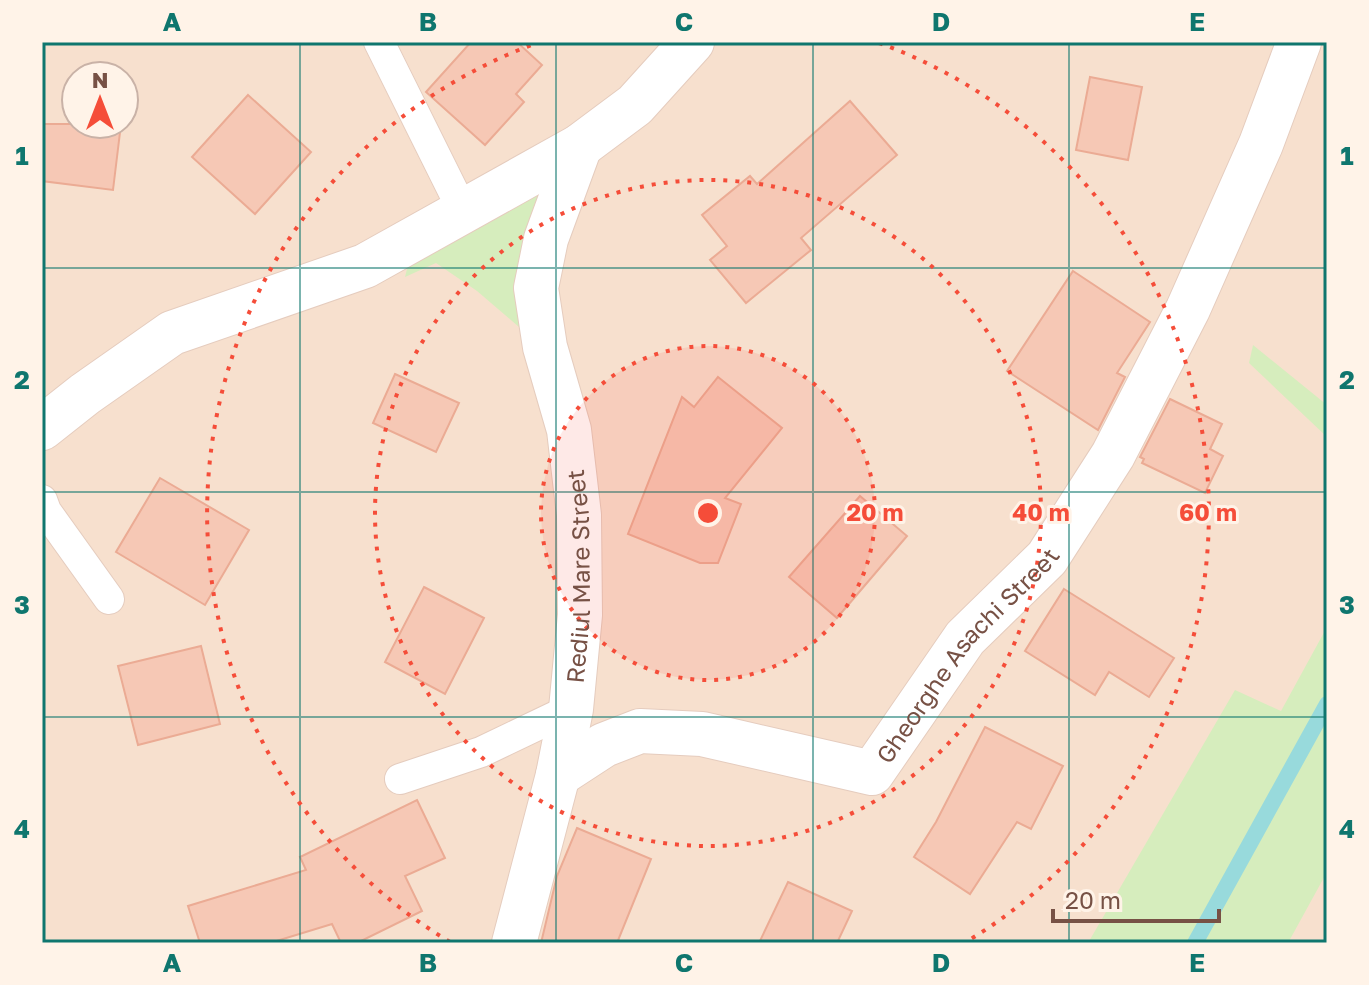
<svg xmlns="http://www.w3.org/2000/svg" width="1369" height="985" viewBox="0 0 1369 985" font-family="'Golos Text',sans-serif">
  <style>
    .residential { fill: #f7e0ce; fill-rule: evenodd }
    .green { fill: #d6edbd }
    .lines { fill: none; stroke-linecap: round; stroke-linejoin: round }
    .stream { stroke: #98dadc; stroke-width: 16 }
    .building { fill: #f6c8b5; stroke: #ebab94; stroke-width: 2 }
    .service-casing { stroke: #e5ccbe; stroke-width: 32 }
    .minor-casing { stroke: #e5ccbe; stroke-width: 46 }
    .service { stroke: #fff; stroke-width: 30 }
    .minor { stroke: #fff; stroke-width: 44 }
    .grid { fill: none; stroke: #0f766e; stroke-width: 2; stroke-opacity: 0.55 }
    .ring { fill: none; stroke: #f54d39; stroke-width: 4; stroke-dasharray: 4 8 }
    .labels { text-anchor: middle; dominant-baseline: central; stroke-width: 6; stroke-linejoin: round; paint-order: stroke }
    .street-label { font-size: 24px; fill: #775145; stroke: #fff3e8 }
    .centre { fill: #f54d39; stroke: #fff3e8; stroke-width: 4 }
    .ring-label { font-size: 24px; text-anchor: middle; font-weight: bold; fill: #f54d39; stroke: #fff3e8; stroke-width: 6; stroke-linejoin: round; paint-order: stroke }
    .neatline { fill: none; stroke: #0f766e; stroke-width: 3 }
    .grid-label { font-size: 26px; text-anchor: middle; font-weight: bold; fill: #0f766e }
  </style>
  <rect width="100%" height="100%" fill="#feefe0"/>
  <!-- residential -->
  <path class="residential" d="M 42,42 L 1327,42 L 1327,943 L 42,943 ZM 76,76 L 124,76 L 124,124 L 76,124 Z"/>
  <!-- green -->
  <g class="green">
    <path d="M 562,169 L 519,282 L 519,327 L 477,291 L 436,263 L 405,277 L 409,261 Z"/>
    <path d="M 1253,345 L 1327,405 L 1327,437 L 1249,363 Z"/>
    <path d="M 1327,627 L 1327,872 L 1288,943 L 1088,943 L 1235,690 L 1281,711 Z"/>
  </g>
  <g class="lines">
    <!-- stream -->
    <path class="stream" d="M 1195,943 L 1327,704"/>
  </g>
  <!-- building -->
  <g class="building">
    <path d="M 471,42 L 517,42 L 542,65 L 516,94 L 524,102 L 485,145 L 426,92 Z"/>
    <path d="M 1090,77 L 1142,87 L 1128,160 L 1076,150 Z"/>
    <path d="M 248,95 L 311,152 L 255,214 L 192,157 Z"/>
    <path d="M 850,101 L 897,155 L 801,238 L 811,250 L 746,303 L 710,260 L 727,246 L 702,215 L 750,176 L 757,184 Z"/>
    <path d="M 42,124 L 121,124 L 113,190 L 42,181 Z"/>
    <path d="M 1073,271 L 1150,322 L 1117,373 L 1125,377 L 1098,430 L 1007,371 Z"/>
    <path d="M 395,374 L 459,403 L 436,452 L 373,423 Z"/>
    <path d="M 718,377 L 782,428 L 725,498 L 741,504 L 718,563 L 700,563 L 628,534 L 682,397 L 694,407 Z"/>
    <path d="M 1170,399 L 1222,424 L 1210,449 L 1223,456 L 1205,493 L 1142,463 L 1144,459 L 1140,457 Z"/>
    <path d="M 160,478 L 249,530 L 205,605 L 116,552 Z"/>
    <path d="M 860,496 L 907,536 L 837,618 L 789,577 Z"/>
    <path d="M 424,587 L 484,618 L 445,694 L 385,662 Z"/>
    <path d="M 1064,589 L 1174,658 L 1149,697 L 1109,672 L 1095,695 L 1025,651 Z"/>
    <path d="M 201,646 L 220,724 L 138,745 L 118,666 Z"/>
    <path d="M 985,727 L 1063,766 L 1031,829 L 1017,822 L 970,894 L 914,857 L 936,822 Z"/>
    <path d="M 417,800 L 445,858 L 405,876 L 422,911 L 357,943 L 341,943 L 332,924 L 270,943 L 200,943 L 188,906 L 306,870 L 300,857 Z"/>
    <path d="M 577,828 L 651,859 L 617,943 L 541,943 L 557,876 Z"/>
    <path d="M 788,882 L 852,911 L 837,943 L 759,943 Z"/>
  </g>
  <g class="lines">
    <!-- service casing -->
    <g class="service-casing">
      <g id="service">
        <path d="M 379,42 L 464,213"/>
        <path d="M 42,500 L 46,511 L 109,599"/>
        <path d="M 400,779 L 481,752 L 571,709"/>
      </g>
    </g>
    <!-- minor casing -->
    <g class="minor-casing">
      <g id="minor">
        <path d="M 42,428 L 85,394 L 172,333 L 365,266 L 580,146 L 635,105 L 692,42"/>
        <path id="s1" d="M 558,775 L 604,745 L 640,731 L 702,734 L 872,773 L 965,638 L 1047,558 L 1113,455 L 1188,309 L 1261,144 L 1299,42"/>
        <path id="s2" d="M 514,943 L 558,775 L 571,709 L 580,615 L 579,515 L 569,430 L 545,347 L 536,288 L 546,239 L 580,146"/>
      </g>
    </g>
    <!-- service -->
    <use href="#service" class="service"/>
    <!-- minor -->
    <use href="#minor" class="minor"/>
  </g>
  <!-- grid -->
  <path class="grid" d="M 300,42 L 300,943M 556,42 L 556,943M 813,42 L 813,943M 1069,42 L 1069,943M 42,268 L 1327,268M 42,492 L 1327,492M 42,717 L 1327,717"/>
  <!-- distance rings -->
  <circle cx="708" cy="513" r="167" fill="#f54d39" fill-opacity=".12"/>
  <g class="ring">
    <circle cx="708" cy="513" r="167"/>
    <circle cx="708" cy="513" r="333"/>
    <path d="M450 942A500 500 0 0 1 537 43M879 43A500 500 0 0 1 966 942"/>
  </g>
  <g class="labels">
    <!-- street labels -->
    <g class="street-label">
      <text stroke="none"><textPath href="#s2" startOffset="374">Rediul Mare Street</textPath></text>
      <text stroke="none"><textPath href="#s1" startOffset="482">Gheorghe Asachi Street</textPath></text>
    </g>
  </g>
  <circle cx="708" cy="513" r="12" class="centre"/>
  <g class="ring-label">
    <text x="875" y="521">20 m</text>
    <text x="1041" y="521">40 m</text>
    <text x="1208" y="521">60 m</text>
  </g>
  <!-- border -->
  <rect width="1369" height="985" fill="none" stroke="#fff3e8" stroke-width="88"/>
  <!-- north arrow -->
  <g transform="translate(100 100)"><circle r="38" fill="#fff3e8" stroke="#c9b2a7" stroke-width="2"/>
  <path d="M0-6L14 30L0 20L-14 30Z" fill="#f54d39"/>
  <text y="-12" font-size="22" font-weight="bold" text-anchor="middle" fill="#775145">N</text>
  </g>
  <!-- scale -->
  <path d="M1053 909v12h166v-12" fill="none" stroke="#775145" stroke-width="4"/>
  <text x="1065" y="909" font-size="24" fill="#775145" stroke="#fff3e8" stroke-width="6" paint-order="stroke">20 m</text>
  <rect x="44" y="44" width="1281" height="897" class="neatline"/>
  <g class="grid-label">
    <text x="172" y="31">A</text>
    <text x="428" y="31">B</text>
    <text x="684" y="31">C</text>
    <text x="941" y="31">D</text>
    <text x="1197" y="31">E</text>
    <text x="22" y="165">1</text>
    <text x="1347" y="165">1</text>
    <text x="22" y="389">2</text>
    <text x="1347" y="389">2</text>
    <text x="22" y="614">3</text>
    <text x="1347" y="614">3</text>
    <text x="22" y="838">4</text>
    <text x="1347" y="838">4</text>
    <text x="172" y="972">A</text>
    <text x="428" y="972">B</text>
    <text x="684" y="972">C</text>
    <text x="941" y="972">D</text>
    <text x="1197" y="972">E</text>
  </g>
</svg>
